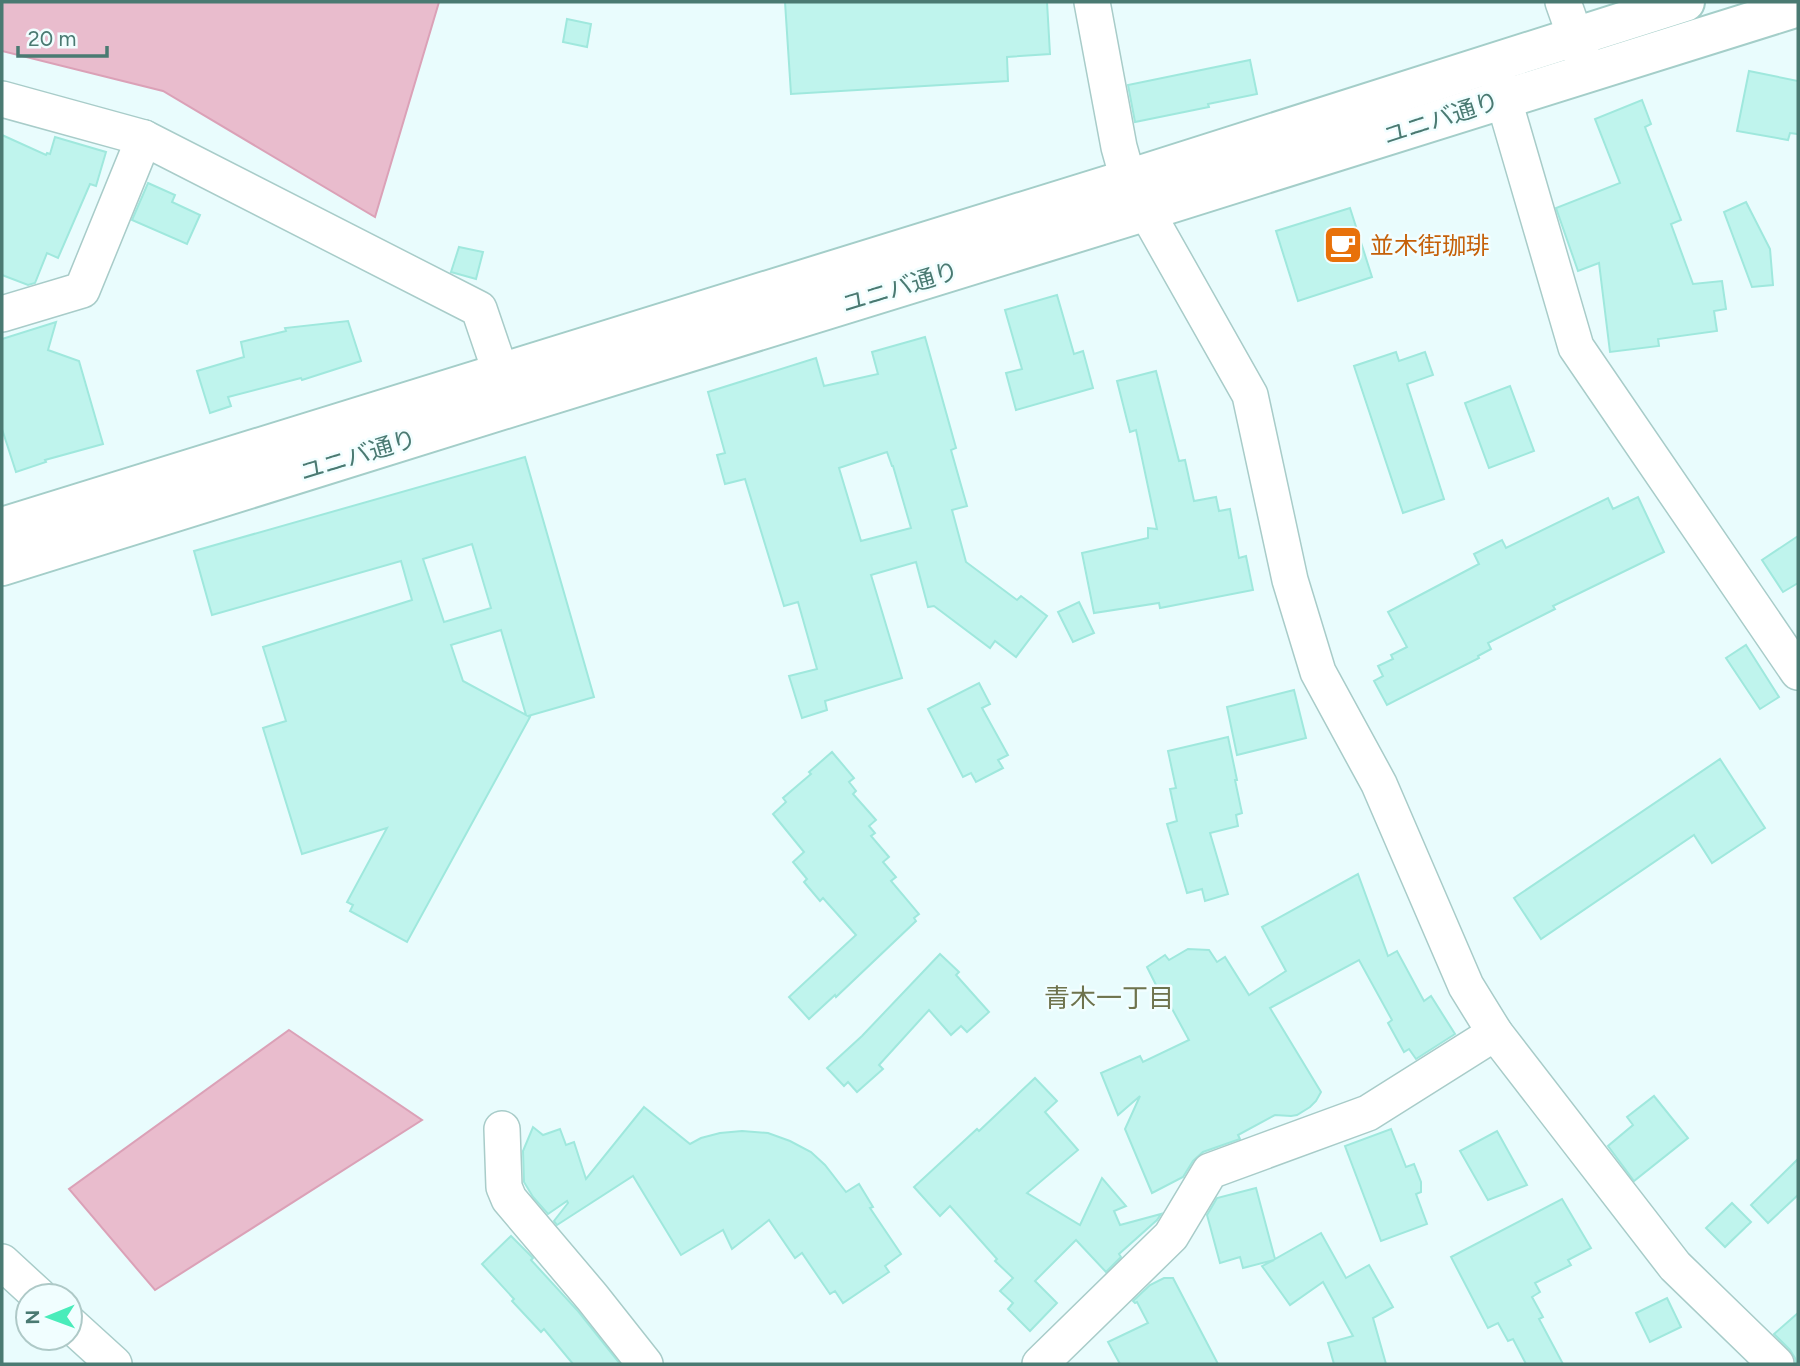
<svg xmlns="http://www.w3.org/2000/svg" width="1800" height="1366" viewBox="0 0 1800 1366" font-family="Figtree,'Noto Sans JP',sans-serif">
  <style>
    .water { fill: #e9bccd; stroke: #dba1b7; stroke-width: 2 }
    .building { fill: #bff4ed; stroke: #9fe8dd; stroke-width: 2; fill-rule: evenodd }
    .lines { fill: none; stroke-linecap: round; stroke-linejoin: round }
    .street-casing { stroke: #a8ccc9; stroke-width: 38 }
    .secondary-casing { stroke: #a4cec9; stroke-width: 42 }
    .street { stroke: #fff; stroke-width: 35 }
    .secondary { stroke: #fff; stroke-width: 38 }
    .labels { text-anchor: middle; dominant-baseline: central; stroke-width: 5; stroke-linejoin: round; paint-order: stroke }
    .street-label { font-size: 24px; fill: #4a7a72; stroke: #f1feff }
    .food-label { font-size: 24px; fill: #c56008; stroke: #f1feff; text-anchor: start }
    .neighbourhood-label { font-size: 26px; fill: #6e734d; stroke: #f1feff }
  </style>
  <rect width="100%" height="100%" fill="#e9fcfd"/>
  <!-- water -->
  <g class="water">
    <path d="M 2,2 L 439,2 L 375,217 L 163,91 L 2,51 Z"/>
    <path d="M 289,1030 L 422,1120 L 155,1290 L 69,1189 Z"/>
  </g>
  <!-- building -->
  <g class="building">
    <path d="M 785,2 L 1047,2 L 1050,54 L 1007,57 L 1008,81 L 791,94 Z"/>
    <path d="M 567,19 L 591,24 L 587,47 L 563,42 Z"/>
    <path d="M 1250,60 L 1257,94 L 1208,104 L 1209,107 L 1135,122 L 1128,85 Z"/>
    <path d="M 1749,71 L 1798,81 L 1798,134 L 1790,133 L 1788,140 L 1737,131 Z"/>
    <path d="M 1642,100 L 1651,124 L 1645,127 L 1681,220 L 1671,224 L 1693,284 L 1722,281 L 1726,309 L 1714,311 L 1717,331 L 1658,339 L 1659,346 L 1610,352 L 1599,263 L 1578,271 L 1556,208 L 1620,183 L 1595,119 Z"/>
    <path d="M 2,135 L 46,155 L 47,153 L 50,154 L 55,137 L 106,152 L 96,186 L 90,184 L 58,258 L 47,253 L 35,283 L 28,285 L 2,275 Z"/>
    <path d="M 148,183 L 175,195 L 172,202 L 200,215 L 187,244 L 132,220 Z"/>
    <path d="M 1746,202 L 1770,249 L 1773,285 L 1752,287 L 1724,212 Z"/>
    <path d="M 1350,208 L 1372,277 L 1298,301 L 1276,231 Z"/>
    <path d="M 459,247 L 483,252 L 476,279 L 451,272 Z"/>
    <path d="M 1057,295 L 1074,354 L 1083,351 L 1093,388 L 1016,410 L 1006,373 L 1022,369 L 1005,310 Z"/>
    <path d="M 348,321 L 361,361 L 302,380 L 301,378 L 228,397 L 231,406 L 210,413 L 197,371 L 244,357 L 241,342 L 286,331 L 285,328 Z"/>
    <path d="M 56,322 L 48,350 L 79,361 L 103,444 L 45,460 L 46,462 L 16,472 L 2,429 L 2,339 Z"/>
    <path d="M 925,337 L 956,448 L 951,450 L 967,506 L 952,510 L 966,562 L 1017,600 L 1021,596 L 1047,616 L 1016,657 L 995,641 L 990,648 L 934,606 L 928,607 L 916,562 L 871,575 L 902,678 L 825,701 L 827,710 L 802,718 L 789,676 L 817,669 L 798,602 L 784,606 L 745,479 L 725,484 L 717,455 L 725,453 L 708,392 L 816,358 L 824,386 L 878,374 L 872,352 ZM 887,452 L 892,466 L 893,466 L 911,528 L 861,541 L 839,468 Z"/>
    <path d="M 1396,352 L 1399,361 L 1425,352 L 1433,375 L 1407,384 L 1444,499 L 1403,513 L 1354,366 Z"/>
    <path d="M 1156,371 L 1179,461 L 1185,460 L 1194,501 L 1216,497 L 1219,511 L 1230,509 L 1239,558 L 1246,556 L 1253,590 L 1160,608 L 1159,603 L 1094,613 L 1082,553 L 1148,538 L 1148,528 L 1157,529 L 1136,430 L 1130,432 L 1117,381 Z"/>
    <path d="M 1510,386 L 1534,451 L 1489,468 L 1465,403 Z"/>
    <path d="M 525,457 L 594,697 L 528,716 L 530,717 L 407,942 L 350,911 L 353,905 L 347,902 L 387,828 L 302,854 L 263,728 L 286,721 L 263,647 L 412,600 L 401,561 L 212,615 L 194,551 ZM 472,544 L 491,608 L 444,622 L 423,559 ZM 501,630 L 526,715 L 463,681 L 451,645 Z"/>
    <path d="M 1638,497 L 1664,552 L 1553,606 L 1555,609 L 1488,643 L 1491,649 L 1478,656 L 1479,658 L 1387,705 L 1374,681 L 1383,676 L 1378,666 L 1393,659 L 1391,655 L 1407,647 L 1388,612 L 1479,564 L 1474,554 L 1502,540 L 1506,548 L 1608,498 L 1613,509 Z"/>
    <path d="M 1798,536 L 1798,583 L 1783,592 L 1762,560 Z"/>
    <path d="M 1079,602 L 1094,633 L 1073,642 L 1058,612 Z"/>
    <path d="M 1746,645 L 1779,697 L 1760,709 L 1726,658 Z"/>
    <path d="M 979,683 L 990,704 L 982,708 L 1008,755 L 998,760 L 1003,768 L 976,782 L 971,773 L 963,777 L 928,709 Z"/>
    <path d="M 1294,690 L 1306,738 L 1237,755 L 1227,707 Z"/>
    <path d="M 1228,737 L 1237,780 L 1235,780 L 1242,813 L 1236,815 L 1238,826 L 1210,833 L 1228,894 L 1205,901 L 1202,889 L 1187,893 L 1167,824 L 1177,821 L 1170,789 L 1176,788 L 1168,751 Z"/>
    <path d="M 832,752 L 854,778 L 849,782 L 856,791 L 853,794 L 876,820 L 869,826 L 875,833 L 871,836 L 889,857 L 883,862 L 896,877 L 891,881 L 919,914 L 914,918 L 916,921 L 836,997 L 835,995 L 809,1019 L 789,997 L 856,935 L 823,898 L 820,901 L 804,882 L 807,879 L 793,862 L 804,852 L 773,814 L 786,802 L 783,798 L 811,774 L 809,772 Z"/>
    <path d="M 1720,759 L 1765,828 L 1712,863 L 1694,835 L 1541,939 L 1514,898 Z"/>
    <path d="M 1358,874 L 1388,956 L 1397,951 L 1424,1001 L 1431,996 L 1455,1034 L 1416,1059 L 1409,1049 L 1404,1052 L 1388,1023 L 1392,1020 L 1359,960 L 1270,1008 L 1321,1092 L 1316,1101 L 1310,1107 L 1297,1115 L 1291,1116 L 1275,1115 L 1238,1135 L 1240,1139 L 1203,1152 L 1193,1161 L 1183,1177 L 1152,1193 L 1125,1129 L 1140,1096 L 1118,1115 L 1101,1073 L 1140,1056 L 1143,1062 L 1189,1040 L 1170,1005 L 1166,1005 L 1147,967 L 1165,955 L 1169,960 L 1188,949 L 1209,950 L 1217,962 L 1225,957 L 1249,995 L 1286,971 L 1262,927 Z"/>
    <path d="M 940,954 L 959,972 L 956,975 L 989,1012 L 967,1032 L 961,1026 L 951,1035 L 929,1010 L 879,1065 L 883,1069 L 857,1092 L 848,1082 L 844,1086 L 827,1068 L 862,1036 Z"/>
    <path d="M 1035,1078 L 1057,1101 L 1045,1112 L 1078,1150 L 1027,1193 L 1080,1225 L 1102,1178 L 1126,1206 L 1114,1211 L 1120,1225 L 1161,1214 L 1157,1220 L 1119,1254 L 1121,1257 L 1106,1272 L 1076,1240 L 1035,1281 L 1057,1303 L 1030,1331 L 1008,1309 L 1013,1303 L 1000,1291 L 1013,1278 L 995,1261 L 997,1259 L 950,1206 L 940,1216 L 914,1187 L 977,1129 L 979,1131 Z"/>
    <path d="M 1654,1096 L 1688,1138 L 1634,1181 L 1608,1146 L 1633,1125 L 1627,1117 Z"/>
    <path d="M 644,1107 L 690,1144 L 701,1138 L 720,1133 L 742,1131 L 768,1133 L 790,1141 L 811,1152 L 825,1165 L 846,1192 L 859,1184 L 873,1207 L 870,1208 L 901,1254 L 885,1266 L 889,1272 L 843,1303 L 835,1291 L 830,1294 L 802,1253 L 795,1258 L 769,1220 L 732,1249 L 723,1230 L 681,1255 L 633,1176 L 557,1225 L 554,1221 L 568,1203 L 567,1201 L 548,1214 L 533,1197 L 524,1182 L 523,1151 L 533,1127 L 543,1135 L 560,1129 L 566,1145 L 574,1142 L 586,1179 Z"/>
    <path d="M 1391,1129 L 1406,1167 L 1414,1164 L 1421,1182 L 1421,1192 L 1416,1194 L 1427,1224 L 1381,1241 L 1345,1146 Z"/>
    <path d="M 1497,1131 L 1527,1185 L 1488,1200 L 1460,1151 Z"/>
    <path d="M 1798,1159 L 1798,1195 L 1768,1223 L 1751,1205 Z"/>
    <path d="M 1256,1188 L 1275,1259 L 1321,1233 L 1346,1278 L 1369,1265 L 1393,1307 L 1373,1318 L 1386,1364 L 1334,1364 L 1328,1343 L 1353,1336 L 1323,1282 L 1290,1305 L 1262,1266 L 1274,1260 L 1243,1268 L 1240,1257 L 1220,1263 L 1207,1215 L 1217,1198 Z"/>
    <path d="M 1562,1199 L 1591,1248 L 1568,1260 L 1571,1265 L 1535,1283 L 1540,1292 L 1532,1297 L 1543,1317 L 1539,1319 L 1563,1364 L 1526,1364 L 1513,1339 L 1508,1341 L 1498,1323 L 1488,1328 L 1451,1257 Z"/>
    <path d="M 1732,1203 L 1751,1222 L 1725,1247 L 1706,1228 Z"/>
    <path d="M 511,1236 L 533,1258 L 531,1260 L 577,1310 L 620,1364 L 573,1364 L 544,1329 L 541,1332 L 512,1301 L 514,1299 L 482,1264 Z"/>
    <path d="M 1164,1278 L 1173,1278 L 1218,1364 L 1120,1364 L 1108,1342 L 1148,1323 L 1137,1302 L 1135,1303 L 1133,1301 L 1150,1285 Z"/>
    <path d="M 1667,1298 L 1681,1327 L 1650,1342 L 1636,1313 Z"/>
    <path d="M 1798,1313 L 1798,1364 L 1796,1364 L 1795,1358 L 1790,1350 L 1774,1334 Z"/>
  </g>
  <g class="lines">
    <!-- street casing -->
    <g class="street-casing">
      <g id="street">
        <path d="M 1092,2 L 1119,147 L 1128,179 L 1250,395 L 1290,580 L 1318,672 L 1379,784 L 1466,986 L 1495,1033 L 1675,1266 L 1776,1364"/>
        <path d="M 1563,2 L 1585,64"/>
        <path d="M 1496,73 L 1576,347 L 1798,672"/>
        <path d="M 2,99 L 144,138 L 479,309 L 510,400"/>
        <path d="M 2,314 L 82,290 L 144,138"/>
        <path d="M 502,1129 L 504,1187 L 509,1199 L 592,1297 L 645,1364"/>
        <path d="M 2,1262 L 39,1296"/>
        <path d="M 70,1324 L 114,1364"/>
        <path d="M 1040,1364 L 1171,1236 L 1210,1171 L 1368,1113 L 1495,1033"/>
      </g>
    </g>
    <!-- secondary casing -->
    <g class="secondary-casing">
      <g id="secondary">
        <path d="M 2,527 L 1128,179 L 1685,2"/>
        <path d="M 2,566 L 512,407 L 1147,211 L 1798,7"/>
      </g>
    </g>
    <!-- street -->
    <use href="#street" class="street"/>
    <!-- secondary -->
    <use href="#secondary" class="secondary"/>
  </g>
  <!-- icons -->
  <defs>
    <g id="cafe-square" transform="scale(2.0125)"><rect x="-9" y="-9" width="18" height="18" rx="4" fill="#e8710a" stroke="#f1feff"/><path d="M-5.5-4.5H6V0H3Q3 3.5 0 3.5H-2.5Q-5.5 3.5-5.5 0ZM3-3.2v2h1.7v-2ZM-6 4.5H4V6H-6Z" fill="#fff"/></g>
  </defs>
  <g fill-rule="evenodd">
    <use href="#cafe-square" x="1343" y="245"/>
  </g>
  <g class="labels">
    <!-- street labels -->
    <g class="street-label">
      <text transform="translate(1441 118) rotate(-18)">ユニバ通り</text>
      <text transform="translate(900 287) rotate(-17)">ユニバ通り</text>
      <text transform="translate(358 455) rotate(-17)">ユニバ通り</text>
    </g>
    <!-- food labels -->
    <g class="food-label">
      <text x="1370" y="245">並木街珈琲</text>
    </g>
    <!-- neighbourhood labels -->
    <g class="neighbourhood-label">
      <text x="1109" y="998">青木一丁目</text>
    </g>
  </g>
  <!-- border -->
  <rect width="1800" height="1366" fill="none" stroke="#4a7a72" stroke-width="7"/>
  <!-- north arrow -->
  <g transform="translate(49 1317) rotate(269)"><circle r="33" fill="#f1feff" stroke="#aec9c7" stroke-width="2"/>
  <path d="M0-5L12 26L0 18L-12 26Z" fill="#49ecba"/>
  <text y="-10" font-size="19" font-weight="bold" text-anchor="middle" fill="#4a7a72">N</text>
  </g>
  <!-- scale -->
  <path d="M18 46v10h89v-10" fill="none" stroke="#4a7a72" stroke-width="3.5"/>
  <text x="28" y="46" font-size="21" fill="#4a7a72" stroke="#f1feff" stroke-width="5" paint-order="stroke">20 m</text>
</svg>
